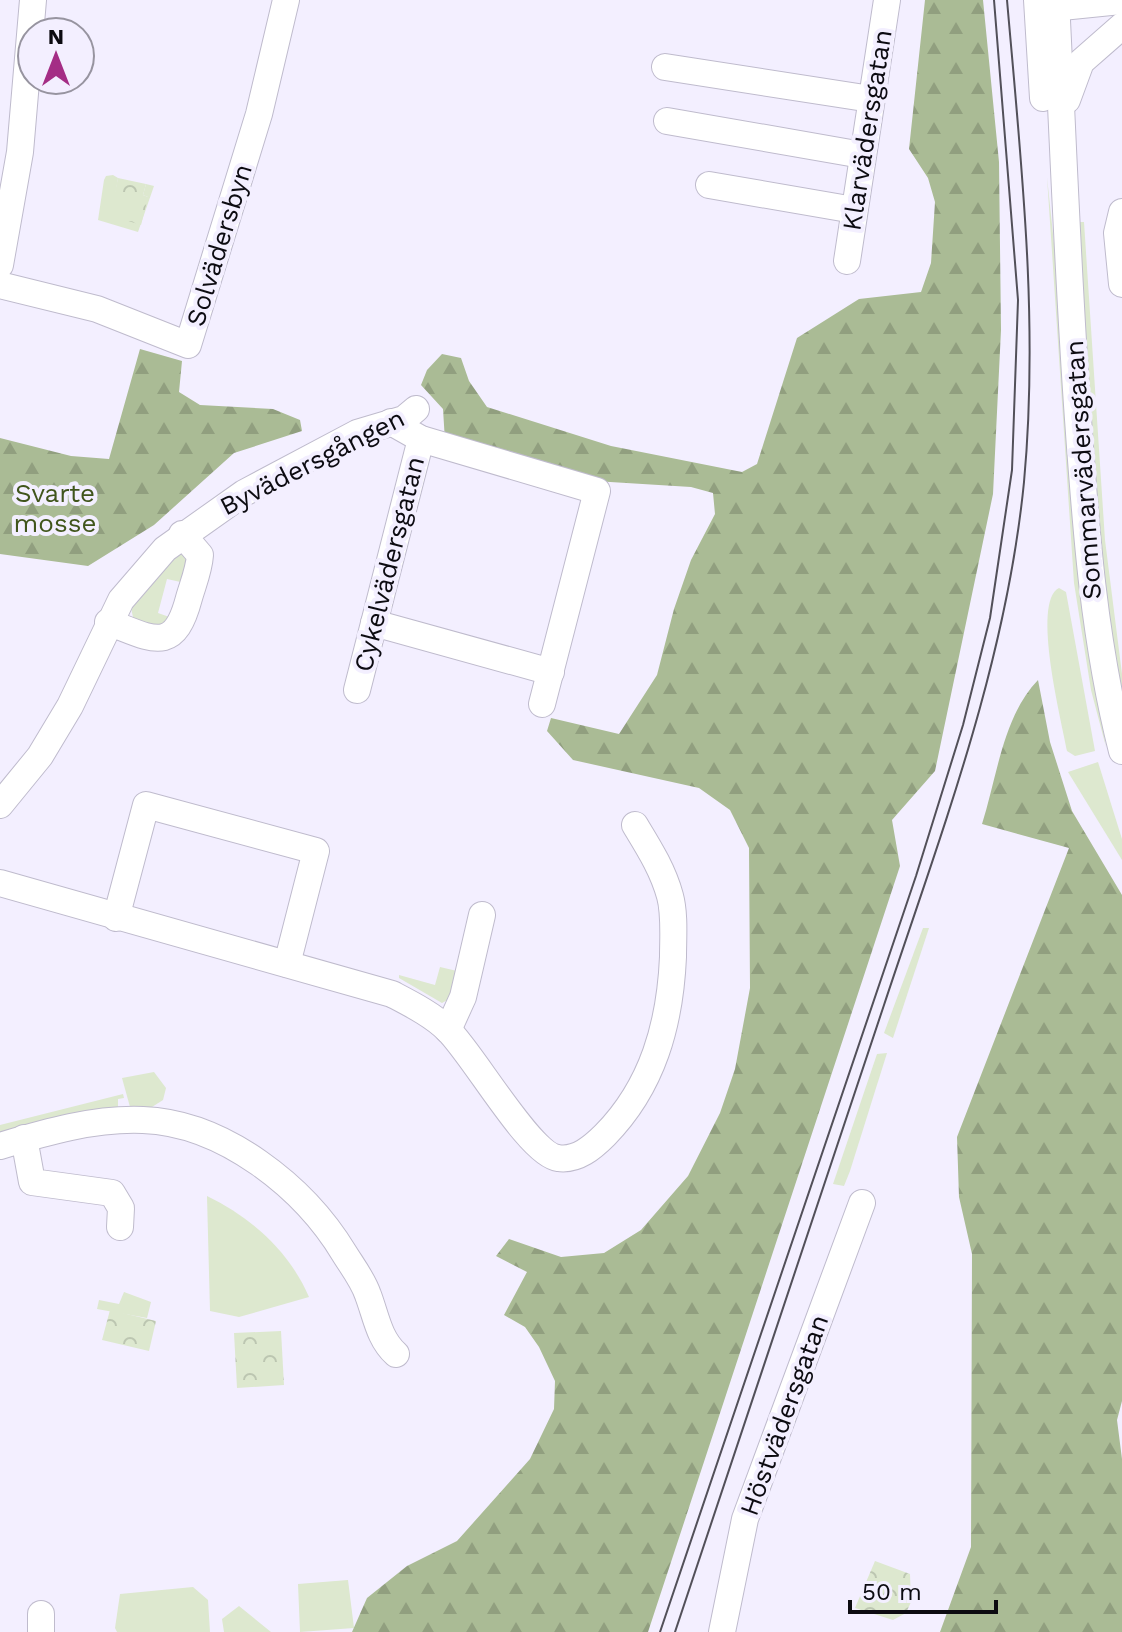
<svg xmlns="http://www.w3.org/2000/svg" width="1122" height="1632" viewBox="0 0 1122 1632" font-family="'Work Sans',sans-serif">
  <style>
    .green { fill: #dde8cf }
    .forest { fill: url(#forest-firs) }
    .park { fill: url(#park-crowns) }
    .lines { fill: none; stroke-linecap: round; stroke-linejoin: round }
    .minor-casing { stroke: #bfbbcd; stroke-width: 28 }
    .minor { stroke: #fff; stroke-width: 26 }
    .tram { stroke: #525059; stroke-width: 2 }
    .labels { text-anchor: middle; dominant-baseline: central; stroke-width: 8; stroke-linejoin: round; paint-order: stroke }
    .street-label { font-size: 26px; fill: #0c0b11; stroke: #f3efff }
    .park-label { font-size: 26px; fill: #40551c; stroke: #f3efff }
  </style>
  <defs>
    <pattern id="forest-firs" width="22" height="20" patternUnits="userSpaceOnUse" patternTransform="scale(2)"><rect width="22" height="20" fill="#aabb95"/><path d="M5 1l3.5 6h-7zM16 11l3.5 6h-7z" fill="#919f7f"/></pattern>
    <pattern id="park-crowns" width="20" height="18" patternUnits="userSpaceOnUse" patternTransform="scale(2)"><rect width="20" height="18" fill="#dde8cf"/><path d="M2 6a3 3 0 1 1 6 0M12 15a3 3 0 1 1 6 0" fill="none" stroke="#bcc6b1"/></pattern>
  </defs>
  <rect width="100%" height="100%" fill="#f3efff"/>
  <!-- green -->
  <g class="green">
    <path d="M 113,175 L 118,178 L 115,196 L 148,197 L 143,195 L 146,184 L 154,186 L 138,232 L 98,220 L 104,180 L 106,176 Z"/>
    <path d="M 1047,177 L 1059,291 L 1077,564 L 1106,747 L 1091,690 L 1074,583 Z"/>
    <path d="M 1078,222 L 1084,222 L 1105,540 L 1122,674 L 1122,703 L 1102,584 Z"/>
    <path d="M 180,552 L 189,557 L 185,583 L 167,579 L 158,613 L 175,619 L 166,629 L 134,622 L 130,603 Z"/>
    <path d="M 1059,588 L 1066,592 L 1095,751 L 1075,756 L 1067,751 C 1062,722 1031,602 1059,588 Z"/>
    <path d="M 1098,762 L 1122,839 L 1122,860 L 1068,772 Z"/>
    <path d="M 923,928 L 929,928 L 893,1038 L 884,1033 Z"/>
    <path d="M 440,967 L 457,971 L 451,998 L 442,1003 L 399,978 L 399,975 L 435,985 Z"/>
    <path d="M 887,1053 L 850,1171 L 844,1186 L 833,1184 L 877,1054 Z"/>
    <path d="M 154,1072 L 166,1088 L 163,1100 L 152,1107 L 130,1107 L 122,1078 Z"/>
    <path d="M 123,1094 L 124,1098 L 118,1099 L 118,1107 L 92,1110 L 0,1136 L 0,1125 Z"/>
    <path d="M 207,1196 C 252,1218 289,1251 309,1297 L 239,1317 L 210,1311 Z"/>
    <path d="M 124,1292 L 151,1302 L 147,1318 L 97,1309 L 99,1300 L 119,1304 Z"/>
    <path d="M 348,1580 L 354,1628 L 300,1632 L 298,1584 Z"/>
    <path d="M 193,1587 L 208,1600 L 210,1632 L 117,1632 L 115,1628 L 120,1594 Z"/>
    <path d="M 239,1606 L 271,1632 L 224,1632 L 222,1619 Z"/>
  </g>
  <!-- forest -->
  <g class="forest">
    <path d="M 925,0 L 983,0 L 999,162 L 1001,330 L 993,494 L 935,771 L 892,820 L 900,866 L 648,1632 L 352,1632 L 367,1598 L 407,1566 L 457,1541 L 530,1459 L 554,1409 L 555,1381 L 539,1347 L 525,1327 L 504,1315 L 527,1272 L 496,1256 L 509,1239 L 561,1257 L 604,1253 L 641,1230 L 688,1176 L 720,1113 L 735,1069 L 750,988 L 749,848 L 730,810 L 699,788 L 573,760 L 547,731 L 551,718 L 619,734 L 657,675 L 674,609 L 691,560 L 715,514 L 713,493 L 691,487 L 594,481 L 445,441 L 443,409 L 421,385 L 427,370 L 442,354 L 461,358 L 469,381 L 487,407 L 611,446 L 742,472 L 757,464 L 797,338 L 859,299 L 921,292 L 931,263 L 935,202 L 928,178 L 909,149 Z"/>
    <path d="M 140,349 L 182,361 L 179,392 L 200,405 L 273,409 L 300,420 L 302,431 L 234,453 L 154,525 L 88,566 L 0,554 L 0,438 L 71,456 L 109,459 Z"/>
    <path d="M 1038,680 L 1050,742 L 1072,811 L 1122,895 L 1122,1401 L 1117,1420 L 1122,1459 L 1122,1632 L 940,1632 L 971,1547 L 972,1254 L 959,1197 L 957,1137 L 1069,848 L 982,824 C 997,777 1003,716 1038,680 Z"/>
  </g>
  <!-- park -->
  <g class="park">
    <path d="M 118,178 L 146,184 L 143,195 L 148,197 L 141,225 L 119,218 L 122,199 L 114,197 Z"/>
    <path d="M 110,1310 L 156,1321 L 149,1351 L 102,1340 Z"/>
    <path d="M 281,1331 L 284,1385 L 237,1388 L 234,1333 Z"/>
    <path d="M 875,1561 L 910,1574 L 911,1602 L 906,1613 L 893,1620 L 855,1608 Z"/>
  </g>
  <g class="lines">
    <!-- minor casing -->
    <g class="minor-casing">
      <g id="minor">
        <path d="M 1037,0 L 1043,98"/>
        <path d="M 1056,0 C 1063,140 1068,280 1078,419 C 1086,532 1094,641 1122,751"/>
        <path d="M 1042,9 L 1122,1"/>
        <path d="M 665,67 L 871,99"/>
        <path d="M 1067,100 L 1081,62 L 1122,26"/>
        <path d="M 667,121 L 862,155"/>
        <path d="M 709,185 L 854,210"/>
        <path d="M 1122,212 L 1117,233 L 1122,284"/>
        <path d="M 847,261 L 887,0"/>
        <path d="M 0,265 L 20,152 L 33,0"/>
        <path d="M 0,285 L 97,309 L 188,345 L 259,114 L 286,0"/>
        <path d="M 391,422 L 421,439 L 597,491 L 542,704"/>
        <path d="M 108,622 C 153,639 174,655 189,598 C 193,584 199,570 200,555 L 182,534"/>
        <path d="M 374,623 L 551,672"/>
        <path d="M 357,690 L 421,439"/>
        <path d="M 0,805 L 40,756 L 70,706 L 121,600 L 165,549 L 244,493 L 357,433 L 404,419 L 416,409"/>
        <path d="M 0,883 L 392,994 C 411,1004 433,1015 448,1030 C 473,1054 530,1155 558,1158 C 577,1161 593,1147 605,1135 C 653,1086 670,1024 673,957 C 673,938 675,914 670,896 C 663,870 649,848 635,825"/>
        <path d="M 116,918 L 146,805 L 316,851 L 287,964"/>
        <path d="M 448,1030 L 463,997 L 482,915"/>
        <path d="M 24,1138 L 32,1182 L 112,1193 L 121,1208 L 120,1227"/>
        <path d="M 0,1146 C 46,1132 95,1118 143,1120 C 224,1123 304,1187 344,1253 C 352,1266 363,1280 368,1295 C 376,1316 379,1339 396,1354"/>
        <path d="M 41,1614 L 41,1632"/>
        <path d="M 722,1632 L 745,1519 L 862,1203"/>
      </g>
    </g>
    <!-- minor -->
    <use href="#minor" class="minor"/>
    <!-- tram -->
    <g class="tram">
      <path d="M 660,1632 L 916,876 L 963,725 L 990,618 L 1012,470 L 1018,300 L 994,0"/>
      <path d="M 675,1632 C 746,1423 815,1214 884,1005 C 941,833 1006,664 1024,482 C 1039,321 1021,161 1007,0"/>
    </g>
  </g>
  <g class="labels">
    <!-- street labels -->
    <g class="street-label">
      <text transform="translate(867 130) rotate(-81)">Klarvädersgatan</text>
      <text transform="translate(219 245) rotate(-73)">Solvädersbyn</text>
      <text transform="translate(312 462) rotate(-27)">Byvädersgången</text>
      <text transform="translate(1083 470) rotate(-94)">Sommarvädersgatan</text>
      <text transform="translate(389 564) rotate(-76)">Cykelvädersgatan</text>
      <text transform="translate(784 1415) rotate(-70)">Höstvädersgatan</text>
    </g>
    <!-- park labels -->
    <g class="park-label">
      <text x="55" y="493">Svarte<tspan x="55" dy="30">mosse</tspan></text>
    </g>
  </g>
  <!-- north arrow -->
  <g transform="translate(56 56)"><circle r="38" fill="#f3efff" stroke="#9794a0" stroke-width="2"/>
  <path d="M0-6L14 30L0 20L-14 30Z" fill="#a42d85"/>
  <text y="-12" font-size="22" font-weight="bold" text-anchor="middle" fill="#0c0b11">N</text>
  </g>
  <!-- scale -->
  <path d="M850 1600v12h146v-12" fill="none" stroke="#0c0b11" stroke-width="4"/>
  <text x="862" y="1600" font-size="24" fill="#0c0b11" stroke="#f3efff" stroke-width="6" paint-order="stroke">50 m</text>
</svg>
